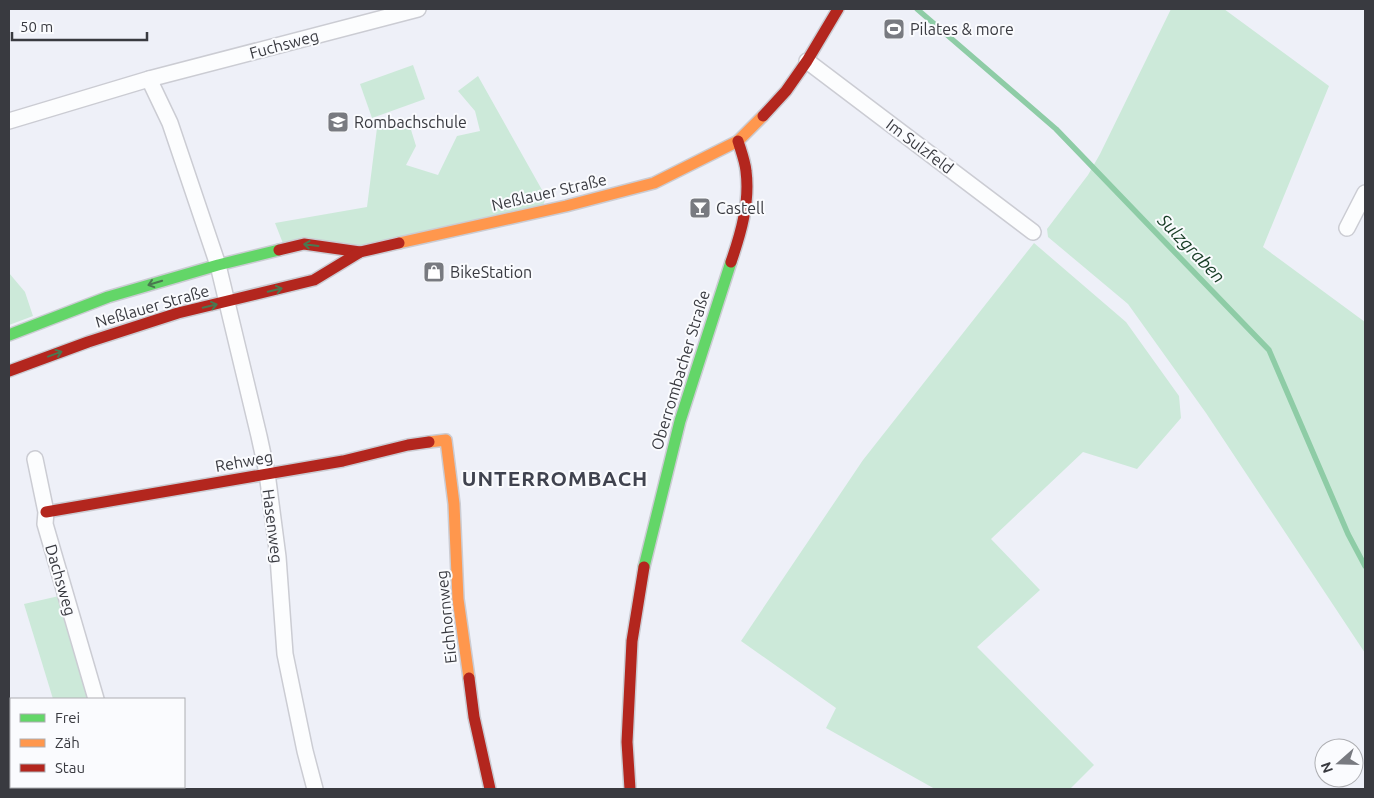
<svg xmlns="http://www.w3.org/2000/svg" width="1374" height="798" viewBox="0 0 1374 798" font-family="Ubuntu,sans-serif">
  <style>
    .green { fill: #cce9d9 }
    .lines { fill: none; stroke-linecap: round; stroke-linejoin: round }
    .stream { stroke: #8ecca6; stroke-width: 5.5 }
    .street-casing { stroke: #cbccd3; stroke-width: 18 }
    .fast-casing { stroke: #cbccd3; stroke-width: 14 }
    .slow-casing { stroke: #cbccd3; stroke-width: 14 }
    .jam-casing { stroke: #cbccd3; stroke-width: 14 }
    .street { stroke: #fcfdfe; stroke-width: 15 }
    .fast { stroke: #63d668; stroke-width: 11 }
    .slow { stroke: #ff974d; stroke-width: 11 }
    .jam { stroke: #b3261e; stroke-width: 11 }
    .oneway { stroke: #4a7850 }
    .labels { text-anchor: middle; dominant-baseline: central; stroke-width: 4; stroke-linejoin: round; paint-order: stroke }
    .poi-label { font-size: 16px; fill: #393a40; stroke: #fafbfe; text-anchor: start }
    .street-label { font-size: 16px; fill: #393a40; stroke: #fafbfe }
    .water-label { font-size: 18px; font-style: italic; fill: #163c24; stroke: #fafbfe }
    .district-label { font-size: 21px; font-weight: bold; letter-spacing: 1px; fill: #40434f; stroke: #fafbfe }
  </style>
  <rect width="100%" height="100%" fill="#eef0f8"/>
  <!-- green -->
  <g class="green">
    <path d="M 1171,9 L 1224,9 L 1329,86 L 1263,247 L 1365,322 L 1365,653 L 1206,413 L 1128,304 L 1048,237 L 1047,229 L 1088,175 L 1100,154 Z"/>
    <path d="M 413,65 L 425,99 L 372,118 L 360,84 Z"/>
    <path d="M 478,76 L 546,197 L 543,206 L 354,247 L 284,246 L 275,223 L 367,207 L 377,128 L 408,120 L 416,146 L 406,165 L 438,175 L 457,136 L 480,131 L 475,111 L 458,91 Z"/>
    <path d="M 1034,243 L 1126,322 L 1179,396 L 1181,418 L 1137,469 L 1083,452 L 991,539 L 1040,590 L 977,647 L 1094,765 L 1070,789 L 935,789 L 826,728 L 836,708 L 741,641 L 863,460 Z"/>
    <path d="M 9,273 L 25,292 L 33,316 L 9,325 Z"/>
    <path d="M 59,596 L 85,689 L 89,699 L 53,699 L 24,604 Z"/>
    <path d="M 11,731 L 11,787 L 111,787 L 112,789 L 9,789 L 9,732 Z"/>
  </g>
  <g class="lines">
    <!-- stream -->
    <path class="stream" d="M 917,9 L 1056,129 L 1269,350 L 1348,534 L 1365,566"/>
    <!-- street casing -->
    <g class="street-casing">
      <g id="street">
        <path d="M 807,61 L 1033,232"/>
        <path d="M 149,79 L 170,123 L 218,265 L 259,436 L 267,473 L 278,557 L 285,654 L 305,751 L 315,789"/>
        <path d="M 9,121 L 149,79 L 418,9"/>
        <path d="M 1347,228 L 1365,193"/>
        <path d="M 35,459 L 46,512 L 45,524 L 96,699"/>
        <path d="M 128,787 L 129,789"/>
      </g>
    </g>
    <!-- fast casing -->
    <g class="fast-casing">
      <g id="fast">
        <path d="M 9,335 L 108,297 L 218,265 L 279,250"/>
        <path d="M 644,567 L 680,421 L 731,262"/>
      </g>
    </g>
    <!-- slow casing -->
    <g class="slow-casing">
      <g id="slow">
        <path d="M 399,243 L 566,206 L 654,183 L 738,141 L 763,116"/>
        <path d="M 429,442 L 446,440 L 454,504 L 458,599 L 469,678"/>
      </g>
    </g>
    <!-- jam casing -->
    <g class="jam-casing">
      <g id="jam">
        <path d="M 763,116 L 786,91 L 807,61 L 838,9"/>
        <path d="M 279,250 L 304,244 L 360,252"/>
        <path d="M 731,262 C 741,233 750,202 746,171 C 745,161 741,151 738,141"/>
        <path d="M 9,371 L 88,342 L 178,313 L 314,280 L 360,252 L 399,243"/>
        <path d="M 46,512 L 343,461 L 408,445 L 429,442"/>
        <path d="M 469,678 L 474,717 L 490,789"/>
        <path d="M 630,789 L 627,742 L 632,641 L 644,567"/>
      </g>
    </g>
    <!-- street -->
    <use href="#street" class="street"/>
    <!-- fast -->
    <use href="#fast" class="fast"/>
    <!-- slow -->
    <use href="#slow" class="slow"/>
    <!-- jam -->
    <use href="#jam" class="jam"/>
  </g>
  <!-- one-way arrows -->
  <defs><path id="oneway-shaft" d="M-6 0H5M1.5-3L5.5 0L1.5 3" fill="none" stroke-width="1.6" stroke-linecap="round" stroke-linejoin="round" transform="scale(1.25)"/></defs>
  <g class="oneway">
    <use href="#oneway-shaft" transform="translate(311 245) rotate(-173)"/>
    <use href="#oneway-shaft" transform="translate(155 283) rotate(163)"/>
    <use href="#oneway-shaft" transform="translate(275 290) rotate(-14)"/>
    <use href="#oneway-shaft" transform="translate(210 306) rotate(-13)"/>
    <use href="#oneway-shaft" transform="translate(55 354) rotate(-20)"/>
  </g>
  <!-- icons -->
  <defs>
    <g id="stadium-square" transform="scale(1.125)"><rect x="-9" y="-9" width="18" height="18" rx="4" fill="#787a80" stroke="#fafbfe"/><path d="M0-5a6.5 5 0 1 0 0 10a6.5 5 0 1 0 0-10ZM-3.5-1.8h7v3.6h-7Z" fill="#fff"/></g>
    <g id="school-square" transform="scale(1.125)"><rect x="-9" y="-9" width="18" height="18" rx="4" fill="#787a80" stroke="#fafbfe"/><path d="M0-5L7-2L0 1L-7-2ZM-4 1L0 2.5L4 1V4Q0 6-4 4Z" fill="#fff"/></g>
    <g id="bar-square" transform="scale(1.125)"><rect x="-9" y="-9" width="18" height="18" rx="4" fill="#787a80" stroke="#fafbfe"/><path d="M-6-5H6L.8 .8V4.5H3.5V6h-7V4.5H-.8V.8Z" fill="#fff"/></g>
    <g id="shop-square" transform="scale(1.125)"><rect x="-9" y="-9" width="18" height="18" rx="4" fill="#787a80" stroke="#fafbfe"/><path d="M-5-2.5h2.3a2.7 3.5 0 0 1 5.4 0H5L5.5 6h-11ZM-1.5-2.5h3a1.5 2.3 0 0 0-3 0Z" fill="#fff"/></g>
  </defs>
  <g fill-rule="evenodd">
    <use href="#stadium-square" x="894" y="29"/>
    <use href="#school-square" x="338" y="122"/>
    <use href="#bar-square" x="700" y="208"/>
    <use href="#shop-square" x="434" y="272"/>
  </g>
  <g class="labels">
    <!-- poi labels -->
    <g class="poi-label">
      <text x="910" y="29">Pilates &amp; more</text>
      <text x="354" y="122">Rombachschule</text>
      <text x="716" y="208">Castell</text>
      <text x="450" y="272">BikeStation</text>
    </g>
    <!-- street labels -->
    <g class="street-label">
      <text transform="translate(284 44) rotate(-15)">Fuchsweg</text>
      <text transform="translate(920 146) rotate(37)">Im Sulzfeld</text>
      <text transform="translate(549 192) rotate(-13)">Neßlauer Straße</text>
      <text transform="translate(152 306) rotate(-16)">Neßlauer Straße</text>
      <text transform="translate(680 370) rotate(-73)">Oberrombacher Straße</text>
      <text transform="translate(244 461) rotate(-10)">Rehweg</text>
      <text transform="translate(273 526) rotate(83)">Hasenweg</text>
      <text transform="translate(61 580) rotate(74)">Dachsweg</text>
      <text transform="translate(446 617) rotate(-96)">Eichhornweg</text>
    </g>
    <!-- water labels -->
    <g class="water-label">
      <text transform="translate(1192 248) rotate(46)">Sulzgraben</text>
    </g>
    <!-- district labels -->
    <g class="district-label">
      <text x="555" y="478">UNTERROMBACH</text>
    </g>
  </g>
  <!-- border -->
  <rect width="1374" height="798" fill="none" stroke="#393a40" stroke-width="20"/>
  <!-- legend -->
  <rect x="10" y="698" width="175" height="90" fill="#fafbfe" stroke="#adaeb2"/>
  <rect x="20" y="714" width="25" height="8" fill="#63d668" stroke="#adaeb2"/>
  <text x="55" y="723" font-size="15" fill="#393a40">Frei</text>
  <rect x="20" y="739" width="25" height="8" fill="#ff974d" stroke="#adaeb2"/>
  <text x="55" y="748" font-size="15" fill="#393a40">Zäh</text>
  <rect x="20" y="764" width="25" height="8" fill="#b3261e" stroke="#adaeb2"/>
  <text x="55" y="773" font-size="15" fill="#393a40">Stau</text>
  <!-- north arrow -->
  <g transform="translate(1339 763) rotate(250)"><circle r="24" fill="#fafbfe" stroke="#adaeb2"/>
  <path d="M0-4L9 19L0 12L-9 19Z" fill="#787a80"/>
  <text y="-8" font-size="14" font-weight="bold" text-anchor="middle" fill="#393a40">N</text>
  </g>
  <!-- scale -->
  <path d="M12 32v8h135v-8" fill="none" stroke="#393a40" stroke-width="2.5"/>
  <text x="20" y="32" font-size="15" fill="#393a40" stroke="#fafbfe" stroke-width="4" paint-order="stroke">50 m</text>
</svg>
